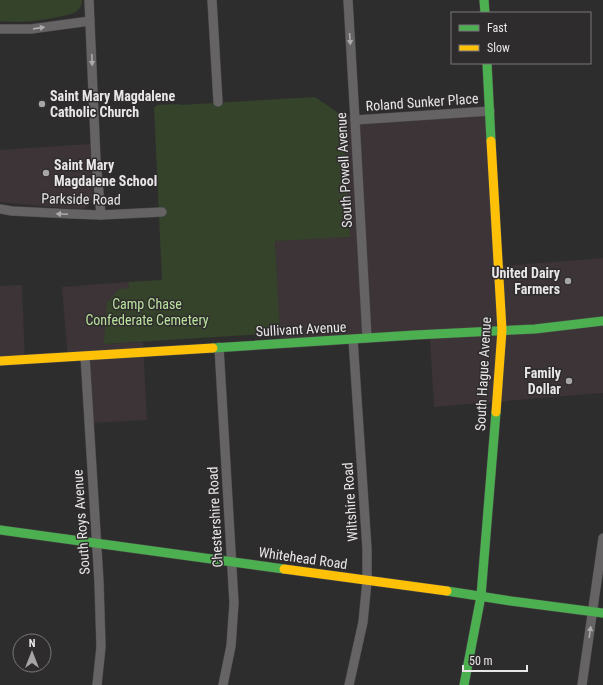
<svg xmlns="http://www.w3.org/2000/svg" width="603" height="685" viewBox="0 0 603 685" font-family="'Roboto Condensed',sans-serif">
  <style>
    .built { fill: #3c3437 }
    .green { fill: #35432b }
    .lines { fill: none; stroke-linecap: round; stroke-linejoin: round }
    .street-casing { stroke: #494849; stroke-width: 10 }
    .fast-casing { stroke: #494849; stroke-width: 10 }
    .slow-casing { stroke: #494849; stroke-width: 10 }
    .street { stroke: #656364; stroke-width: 9 }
    .fast { stroke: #4caf50; stroke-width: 9 }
    .slow { stroke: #ffc107; stroke-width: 9 }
    .oneway { fill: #adabac }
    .poi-dot { fill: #a7a5a6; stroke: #2f2c2e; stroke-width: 1.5 }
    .labels { text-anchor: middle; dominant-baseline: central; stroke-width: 3; stroke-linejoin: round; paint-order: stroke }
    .poi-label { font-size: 14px; font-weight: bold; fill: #e8e6e7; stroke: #2f2c2e; text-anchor: start }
    .street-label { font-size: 14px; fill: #e8e6e7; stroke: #2f2c2e }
    .park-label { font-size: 14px; fill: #b9e29c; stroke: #2f2c2e }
  </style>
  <rect width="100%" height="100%" fill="#2e2d2e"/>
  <!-- built -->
  <g class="built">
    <path d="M 492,107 L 501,266 L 603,258 L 603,393 L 434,407 L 430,339 L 280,349 L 275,240 L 350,237 L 343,116 Z"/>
    <path d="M 90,144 L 93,197 L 89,205 L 82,210 L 0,202 L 0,150 Z"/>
    <path d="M 128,282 L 129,288 L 104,344 L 143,342 L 147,420 L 91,423 L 88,360 L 68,361 L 62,287 Z"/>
    <path d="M 22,285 L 25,363 L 0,365 L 0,286 Z"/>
  </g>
  <!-- green -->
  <g class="green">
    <path d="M 0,0 L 82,0 C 82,4 81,8 77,11 C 73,14 67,15 62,16 C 42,21 21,23 0,21 Z"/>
    <path d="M 315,97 L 343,116 L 350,237 L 275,241 L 280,333 L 104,344 L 107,303 L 119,289 L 129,288 L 128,282 L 162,280 L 154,107 L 156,107 L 156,105 L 180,104 L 180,105 Z"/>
  </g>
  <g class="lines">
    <!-- street casing -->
    <g class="street-casing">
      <g id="street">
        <path d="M 89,0 L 96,161 L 101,215"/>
        <path d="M 212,0 L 218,102"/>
        <path d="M 348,0 L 355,120 L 367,338"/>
        <path d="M 0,29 L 31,29 L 90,21"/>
        <path d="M 355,120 L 490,111"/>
        <path d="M 0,209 L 12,211 L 73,214 L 101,215 L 162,212"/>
        <path d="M 219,347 L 234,603 L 231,646 L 223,685"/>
        <path d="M 85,356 L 99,582 L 101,647 L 97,685"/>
        <path d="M 349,685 L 363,622 L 367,581 L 367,549 L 353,339"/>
        <path d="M 582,685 L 603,538"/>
      </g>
    </g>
    <!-- fast casing -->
    <g class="fast-casing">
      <g id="fast">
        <path d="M 484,0 L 485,13"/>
        <path d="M 487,63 L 491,141"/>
        <path d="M 213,348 L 415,335 L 535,329 L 603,321"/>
        <path d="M 0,530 L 284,569"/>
        <path d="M 447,591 L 511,601 L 603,613"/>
        <path d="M 464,685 L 481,596 L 496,412"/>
      </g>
    </g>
    <!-- slow casing -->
    <g class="slow-casing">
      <g id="slow">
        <path d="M 491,141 L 502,330 L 496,412"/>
        <path d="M 0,361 L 213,348"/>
        <path d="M 284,569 L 447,591"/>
      </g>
    </g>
    <!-- street -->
    <use href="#street" class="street"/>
    <!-- fast -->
    <use href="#fast" class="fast"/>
    <!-- slow -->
    <use href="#slow" class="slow"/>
  </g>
  <!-- one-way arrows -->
  <defs><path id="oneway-solid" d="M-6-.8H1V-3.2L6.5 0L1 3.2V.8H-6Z"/></defs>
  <g class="oneway">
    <use href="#oneway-solid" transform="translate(39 28) rotate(-8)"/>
    <use href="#oneway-solid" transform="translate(350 39) rotate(86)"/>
    <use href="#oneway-solid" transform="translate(92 60) rotate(88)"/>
    <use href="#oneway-solid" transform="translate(62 214) rotate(-177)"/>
    <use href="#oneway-solid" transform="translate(590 632) rotate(-82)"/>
  </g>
  <!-- markers -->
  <g class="poi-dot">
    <circle cx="42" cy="104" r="4"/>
    <circle cx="46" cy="173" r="4"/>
    <circle cx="568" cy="281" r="4"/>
    <circle cx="569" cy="381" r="4"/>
  </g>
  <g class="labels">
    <!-- poi labels -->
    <g class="poi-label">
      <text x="50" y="96">Saint Mary Magdalene<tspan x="50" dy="16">Catholic Church</tspan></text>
      <text x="54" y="165">Saint Mary<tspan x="54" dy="16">Magdalene School</tspan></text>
      <text x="560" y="273" text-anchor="end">United Dairy<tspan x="560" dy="16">Farmers</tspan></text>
      <text x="561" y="373" text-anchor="end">Family<tspan x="561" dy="16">Dollar</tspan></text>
    </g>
    <!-- street labels -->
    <g class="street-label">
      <text transform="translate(422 102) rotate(-4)">Roland Sunker Place</text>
      <text transform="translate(344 170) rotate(-93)">South Powell Avenue</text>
      <text transform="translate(81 199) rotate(1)">Parkside Road</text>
      <text transform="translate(301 329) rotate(-3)">Sullivant Avenue</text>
      <text transform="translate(483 374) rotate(-87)">South Hague Avenue</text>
      <text transform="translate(350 502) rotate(-94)">Wiltshire Road</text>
      <text transform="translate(215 517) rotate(-93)">Chestershire Road</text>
      <text transform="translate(81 522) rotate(-94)">South Roys Avenue</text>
      <text transform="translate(303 558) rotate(8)">Whitehead Road</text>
    </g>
    <!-- park labels -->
    <g class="park-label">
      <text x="147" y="304">Camp Chase<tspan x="147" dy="16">Confederate Cemetery</tspan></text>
    </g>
  </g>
  <!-- legend -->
  <rect x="451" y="12" width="140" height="52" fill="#2f2c2e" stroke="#797678"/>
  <rect x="459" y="25" width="20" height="6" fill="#4caf50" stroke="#797678"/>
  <text x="487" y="32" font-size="12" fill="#e8e6e7">Fast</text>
  <rect x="459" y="45" width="20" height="6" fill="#ffc107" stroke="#797678"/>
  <text x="487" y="52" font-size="12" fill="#e8e6e7">Slow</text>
  <!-- north arrow -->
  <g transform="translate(32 653)"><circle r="19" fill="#2f2c2e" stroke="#797678"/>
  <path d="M0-3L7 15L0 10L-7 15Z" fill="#a7a5a6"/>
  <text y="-6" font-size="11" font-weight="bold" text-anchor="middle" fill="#e8e6e7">N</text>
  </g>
  <!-- scale -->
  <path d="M463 665v6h64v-6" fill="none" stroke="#e8e6e7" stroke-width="2"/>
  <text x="469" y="665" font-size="12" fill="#e8e6e7" stroke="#2f2c2e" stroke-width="3" paint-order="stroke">50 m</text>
</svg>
